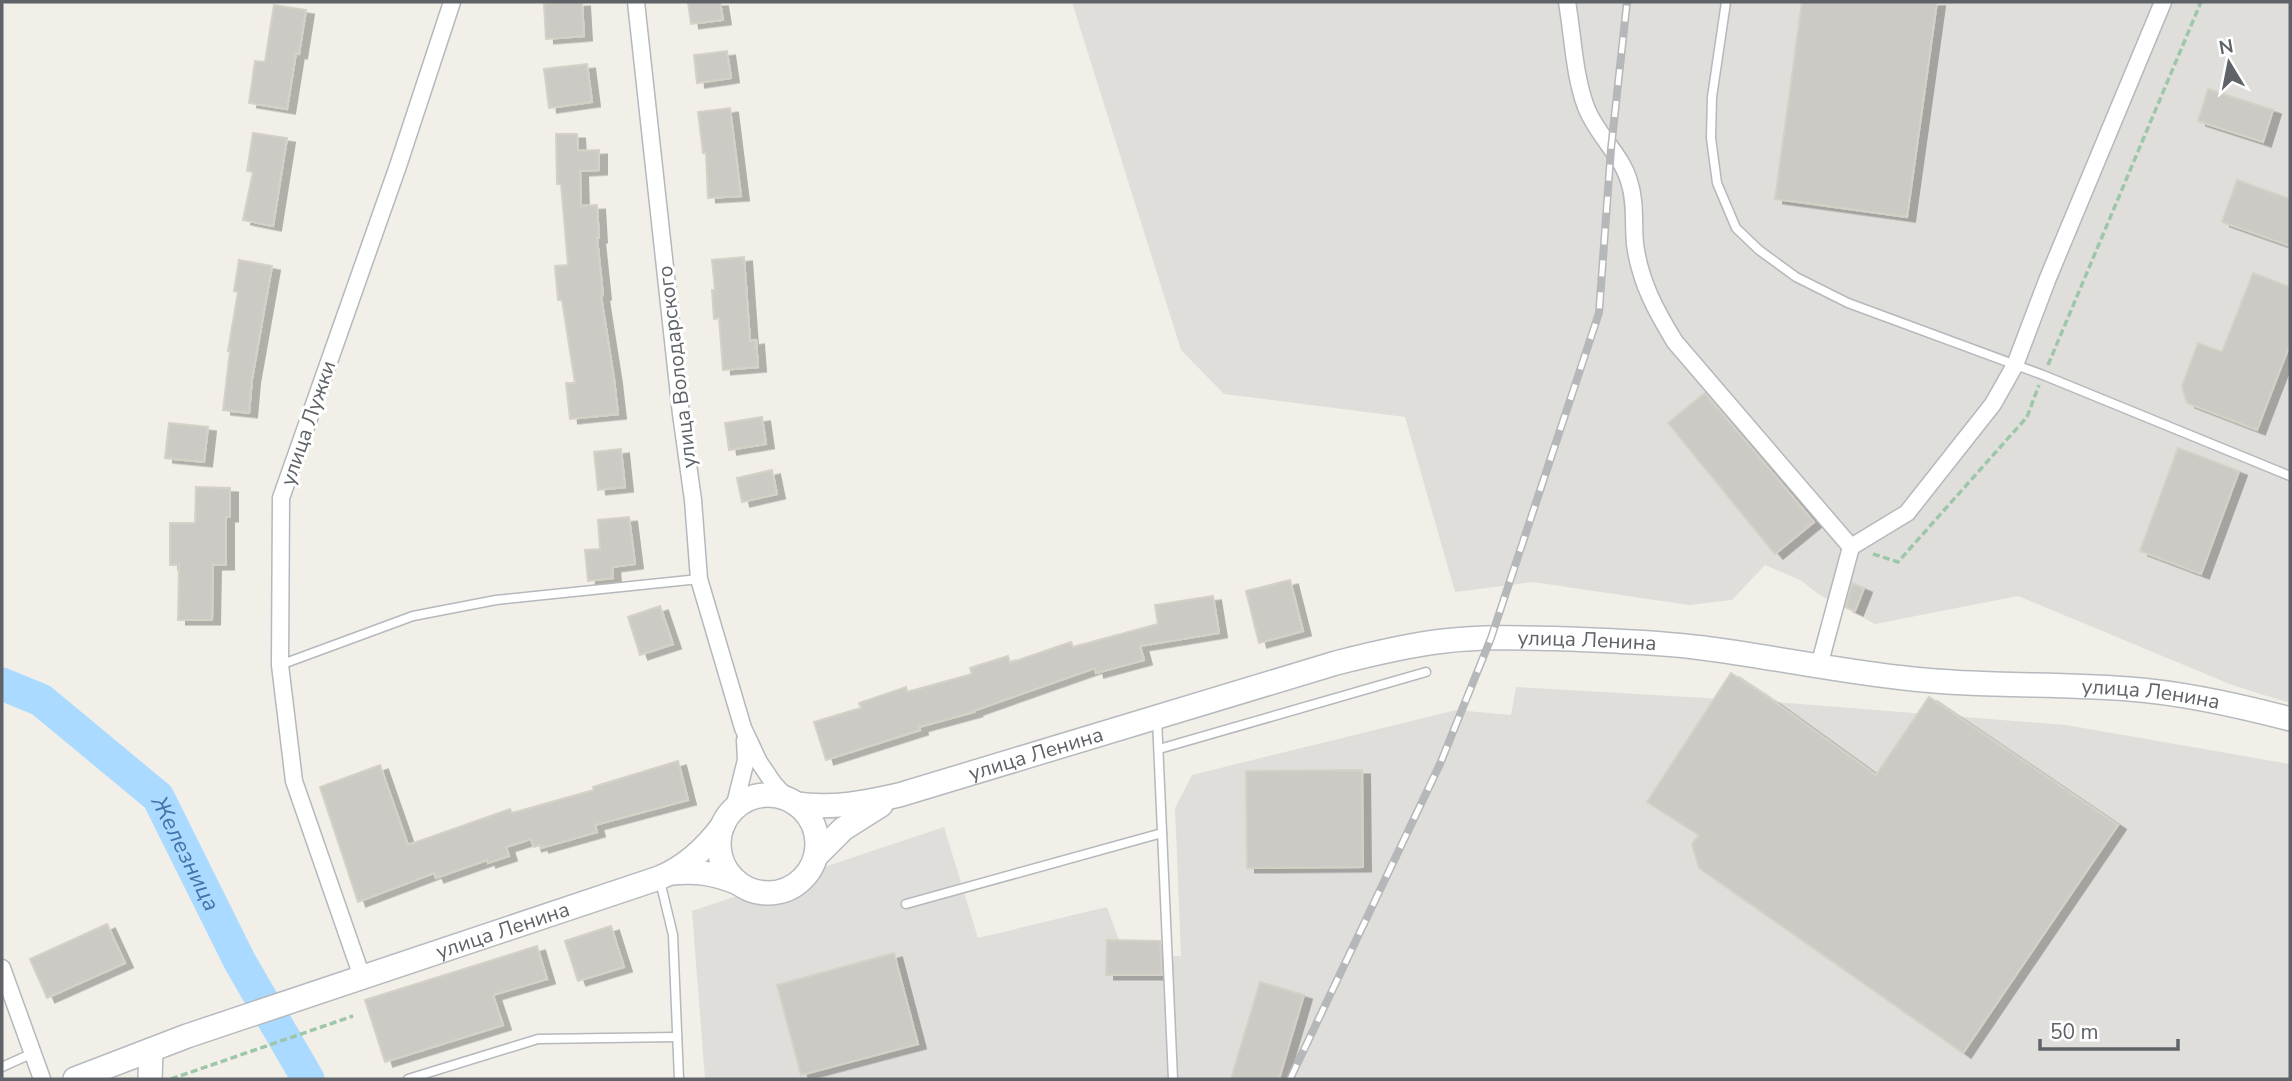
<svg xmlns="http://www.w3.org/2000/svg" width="2292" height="1081" viewBox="0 0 2292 1081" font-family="'Nunito Sans',sans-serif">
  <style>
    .industrial { fill: #e0deda }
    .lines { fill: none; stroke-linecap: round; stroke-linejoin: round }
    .river { stroke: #aadaff; stroke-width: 33 }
    .building { fill: #cccac5; stroke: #d6d1c6; stroke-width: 2; filter: url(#shadow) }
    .lane-casing { stroke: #b5b8bc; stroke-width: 11 }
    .street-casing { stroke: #b5b8bc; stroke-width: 19 }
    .secondary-casing { stroke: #b6babf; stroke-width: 26 }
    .path { stroke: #9cc7a9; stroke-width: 3.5; stroke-dasharray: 7 3.5; stroke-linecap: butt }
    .lane { stroke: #fff; stroke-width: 8 }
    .street { stroke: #fff; stroke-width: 16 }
    .secondary { stroke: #fff; stroke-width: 23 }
    .rail-casing { stroke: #b6b7b8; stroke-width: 8 }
    .rail { stroke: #fff; stroke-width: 5; stroke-dasharray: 16; stroke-linecap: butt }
    .labels { text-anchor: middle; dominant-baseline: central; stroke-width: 6; stroke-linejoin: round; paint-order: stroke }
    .street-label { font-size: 21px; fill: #5f6368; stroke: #fff }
    .water-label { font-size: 23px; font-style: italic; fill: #4174aa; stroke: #fff }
  </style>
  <defs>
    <filter id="shadow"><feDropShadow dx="8" dy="4.5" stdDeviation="0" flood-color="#0004"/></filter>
  </defs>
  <rect width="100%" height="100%" fill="#f1efe8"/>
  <!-- industrial -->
  <g class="industrial">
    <path d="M 1072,2 L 2290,2 L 2290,703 L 2232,685 L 2018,596 L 1875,624 L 1818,594 L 1802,581 L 1765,565 L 1732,600 L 1689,605 L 1533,582 L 1455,592 L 1405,417 L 1224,394 L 1181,350 Z"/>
    <path d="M 1516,687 L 1775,702 L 2066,725 L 2290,764 L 2290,1079 L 705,1079 L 692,911 L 944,827 L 978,938 L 1107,907 L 1126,959 L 1181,956 L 1175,808 L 1192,775 L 1456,710 L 1511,715 Z"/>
  </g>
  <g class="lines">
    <!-- river -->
    <path class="river" id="s1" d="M 2,684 L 41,700 L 158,797 L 240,962 L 308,1079"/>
  </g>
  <!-- building -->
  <g class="building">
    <path d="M 582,2 L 584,36 L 546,39 L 544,4 Z"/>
    <path d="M 688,2 L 720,2 L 723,20 L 691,24 Z"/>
    <path d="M 1802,2 L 1937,2 L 1907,217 L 1775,199 Z"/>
    <path d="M 274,5 L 306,10 L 299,54 L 296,53 L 287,109 L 249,103 L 255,61 L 265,62 Z"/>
    <path d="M 727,51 L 731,78 L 697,83 L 694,55 Z"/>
    <path d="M 587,64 L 592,102 L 549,108 L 544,69 Z"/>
    <path d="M 2208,89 L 2273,110 L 2263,142 L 2198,121 Z"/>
    <path d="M 730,108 L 741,196 L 708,198 L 706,153 L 703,153 L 698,112 Z"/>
    <path d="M 253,133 L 287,138 L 273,226 L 243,220 L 253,172 L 247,171 Z"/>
    <path d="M 556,134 L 577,134 L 578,151 L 599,150 L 599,170 L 580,171 L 581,206 L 597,205 L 599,238 L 597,238 L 603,295 L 601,296 L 614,379 L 618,414 L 570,419 L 566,383 L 575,383 L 562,300 L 558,300 L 555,266 L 568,265 L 561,184 L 557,184 Z"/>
    <path d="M 2237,180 L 2290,199 L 2290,246 L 2222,222 Z"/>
    <path d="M 744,257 L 750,341 L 756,340 L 758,367 L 723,370 L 719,318 L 714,319 L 712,290 L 715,290 L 712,260 Z"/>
    <path d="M 239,260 L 272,266 L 252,379 L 249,413 L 223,410 L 230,351 L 228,351 L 238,292 L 234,291 Z"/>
    <path d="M 2253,273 L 2290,287 L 2290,344 L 2257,430 L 2187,403 L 2182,386 L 2198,343 L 2222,352 Z"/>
    <path d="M 1705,393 L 1814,522 L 1775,554 L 1668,423 Z"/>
    <path d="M 762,417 L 766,444 L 729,450 L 725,423 Z"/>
    <path d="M 169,423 L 208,427 L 204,462 L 165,458 Z"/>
    <path d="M 2178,448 L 2239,471 L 2201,574 L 2140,551 Z"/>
    <path d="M 621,449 L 625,487 L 598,490 L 594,452 Z"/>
    <path d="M 772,470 L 777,494 L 742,502 L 737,478 Z"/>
    <path d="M 196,487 L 230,488 L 230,517 L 226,517 L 226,565 L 213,565 L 212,620 L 178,620 L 179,565 L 170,565 L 170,523 L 195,523 Z"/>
    <path d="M 629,517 L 635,564 L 612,567 L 613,578 L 588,581 L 585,550 L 600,549 L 598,520 Z"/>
    <path d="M 1290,580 L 1303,631 L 1259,643 L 1246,591 Z"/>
    <path d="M 1852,583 L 1864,588 L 1855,611 L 1846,607 Z"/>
    <path d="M 1213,596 L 1219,633 L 1140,646 L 1144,660 L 1096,673 L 1095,668 L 973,711 L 974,712 L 919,727 L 920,730 L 826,760 L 814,722 L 861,708 L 859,703 L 906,687 L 907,692 L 972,674 L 970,668 L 1008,656 L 1010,663 L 1071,642 L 1073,647 L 1158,624 L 1155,605 Z"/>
    <path d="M 660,606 L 673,644 L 640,655 L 628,617 Z"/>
    <path d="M 1731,673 L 1775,702 L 1876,775 L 1929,697 L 2118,825 L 1963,1053 L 1699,868 L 1692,844 L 1699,835 L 1647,802 Z"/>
    <path d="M 678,761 L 688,800 L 595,825 L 597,832 L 541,848 L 540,845 L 534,847 L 531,839 L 506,847 L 509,856 L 488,863 L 487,860 L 436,878 L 434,873 L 358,902 L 320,787 L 380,765 L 408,845 L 510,809 L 512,813 L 594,790 L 593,787 Z"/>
    <path d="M 1362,770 L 1363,867 L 1247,868 L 1246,771 Z"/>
    <path d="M 107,924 L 125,963 L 47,998 L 30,959 Z"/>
    <path d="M 611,926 L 624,967 L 578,981 L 565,941 Z"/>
    <path d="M 1107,940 L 1160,941 L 1162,975 L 1106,975 Z"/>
    <path d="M 537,946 L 547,979 L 493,995 L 503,1025 L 385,1062 L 365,1000 Z"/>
    <path d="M 894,953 L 918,1044 L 801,1075 L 777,985 Z"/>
    <path d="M 1260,982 L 1304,995 L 1279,1079 L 1231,1079 Z"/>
  </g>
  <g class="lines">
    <!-- lane casing -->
    <g class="lane-casing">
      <g id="lane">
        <path d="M 1726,2 L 1712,97 L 1711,138 L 1717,183 L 1736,228 L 1759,250 L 1796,277 L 1848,303 L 2043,375 L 2290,476"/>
        <path d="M 280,665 L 413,616 L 496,600 L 699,579"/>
        <path d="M 1157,719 L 1173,1079"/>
        <path d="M 1159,749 L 1426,672"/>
        <path d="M 660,881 L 673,935 L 679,1079"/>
        <path d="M 906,904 L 1162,833"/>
        <path d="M 2,1067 L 33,1053"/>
        <path d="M 408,1079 L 538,1039 L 677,1037"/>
      </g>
    </g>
    <!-- street casing -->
    <g class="street-casing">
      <g id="street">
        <path d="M 636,2 L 681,414 L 693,500 L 699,579 L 743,728 L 759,762 L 774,784 L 787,798"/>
        <path d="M 1567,2 C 1573,36 1574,75 1586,107 C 1596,134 1621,154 1629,181 C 1636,202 1633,223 1635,244 C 1640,282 1656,311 1675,342 L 1851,547 L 1907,513 L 1993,404 L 2015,365 L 2048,278 L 2163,2"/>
        <path d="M 1819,666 L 1851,547"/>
        <path d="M 734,808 L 746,760 L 745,740"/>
        <path d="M 2,968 L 42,1079"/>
        <path d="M 362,977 L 294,781 L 280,665 L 281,498 L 398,166 L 452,2"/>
      </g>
    </g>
    <!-- secondary casing -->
    <g class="secondary-casing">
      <g id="secondary">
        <circle cx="768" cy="844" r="49"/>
        <path id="s2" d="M 796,804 C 832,809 864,803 899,795 L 1336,663 C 1371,654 1408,645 1444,641 C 1486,636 1529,638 1571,639 C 1615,641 1659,642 1703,648 C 1773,657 1842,672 1913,679 C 1985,687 2057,683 2129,689 C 2184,693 2237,705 2290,719"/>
        <path d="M 816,856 L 843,829 L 881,805"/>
        <path d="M 671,873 C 699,871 713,873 738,883"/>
        <path id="s3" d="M 75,1079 L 187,1036 L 659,878 C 686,867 706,848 723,825"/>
        <path d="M 150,1079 L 151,1050"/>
      </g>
    </g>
    <!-- path -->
    <g class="path">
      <path d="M 2048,365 L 2201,2"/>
      <path d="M 1873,554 L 1898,562 L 2027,417 L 2039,385"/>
      <path d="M 171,1079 L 353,1016"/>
    </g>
    <!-- lane -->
    <use href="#lane" class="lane"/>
    <!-- street -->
    <use href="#street" class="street"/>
    <!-- secondary -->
    <use href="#secondary" class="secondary"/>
    <!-- rail casing -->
    <g class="rail-casing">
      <path id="rail" d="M 1290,1079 L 1440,764 L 1491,638 L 1599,313 L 1611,149 L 1627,2"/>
    </g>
    <!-- rail -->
    <use href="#rail" class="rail"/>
  </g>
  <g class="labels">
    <!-- street labels -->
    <g class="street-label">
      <text transform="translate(677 367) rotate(-97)">улица Володарского</text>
      <text transform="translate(308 423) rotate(-71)">улица Лужки</text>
      <text stroke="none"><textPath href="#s2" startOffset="814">улица Ленина</textPath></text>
      <text stroke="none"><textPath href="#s2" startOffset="1381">улица Ленина</textPath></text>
      <text stroke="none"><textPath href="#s2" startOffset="247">улица Ленина</textPath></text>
      <text stroke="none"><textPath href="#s3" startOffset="453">улица Ленина</textPath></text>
    </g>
    <!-- water labels -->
    <g class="water-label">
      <text stroke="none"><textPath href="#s1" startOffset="257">Железница</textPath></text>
    </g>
  </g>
  <!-- border -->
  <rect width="2292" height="1081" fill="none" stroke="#5f6368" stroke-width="7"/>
  <!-- north arrow -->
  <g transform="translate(2229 63) rotate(350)" stroke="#ffffff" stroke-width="5" paint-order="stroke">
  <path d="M0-5L12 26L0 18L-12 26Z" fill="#5f6368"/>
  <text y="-10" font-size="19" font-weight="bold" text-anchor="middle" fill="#5f6368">N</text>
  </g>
  <!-- scale -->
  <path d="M2040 1039v10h138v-10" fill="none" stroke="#5f6368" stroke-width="3.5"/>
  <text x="2050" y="1039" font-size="21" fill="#5f6368" stroke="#ffffff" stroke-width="5" paint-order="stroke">50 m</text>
</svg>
